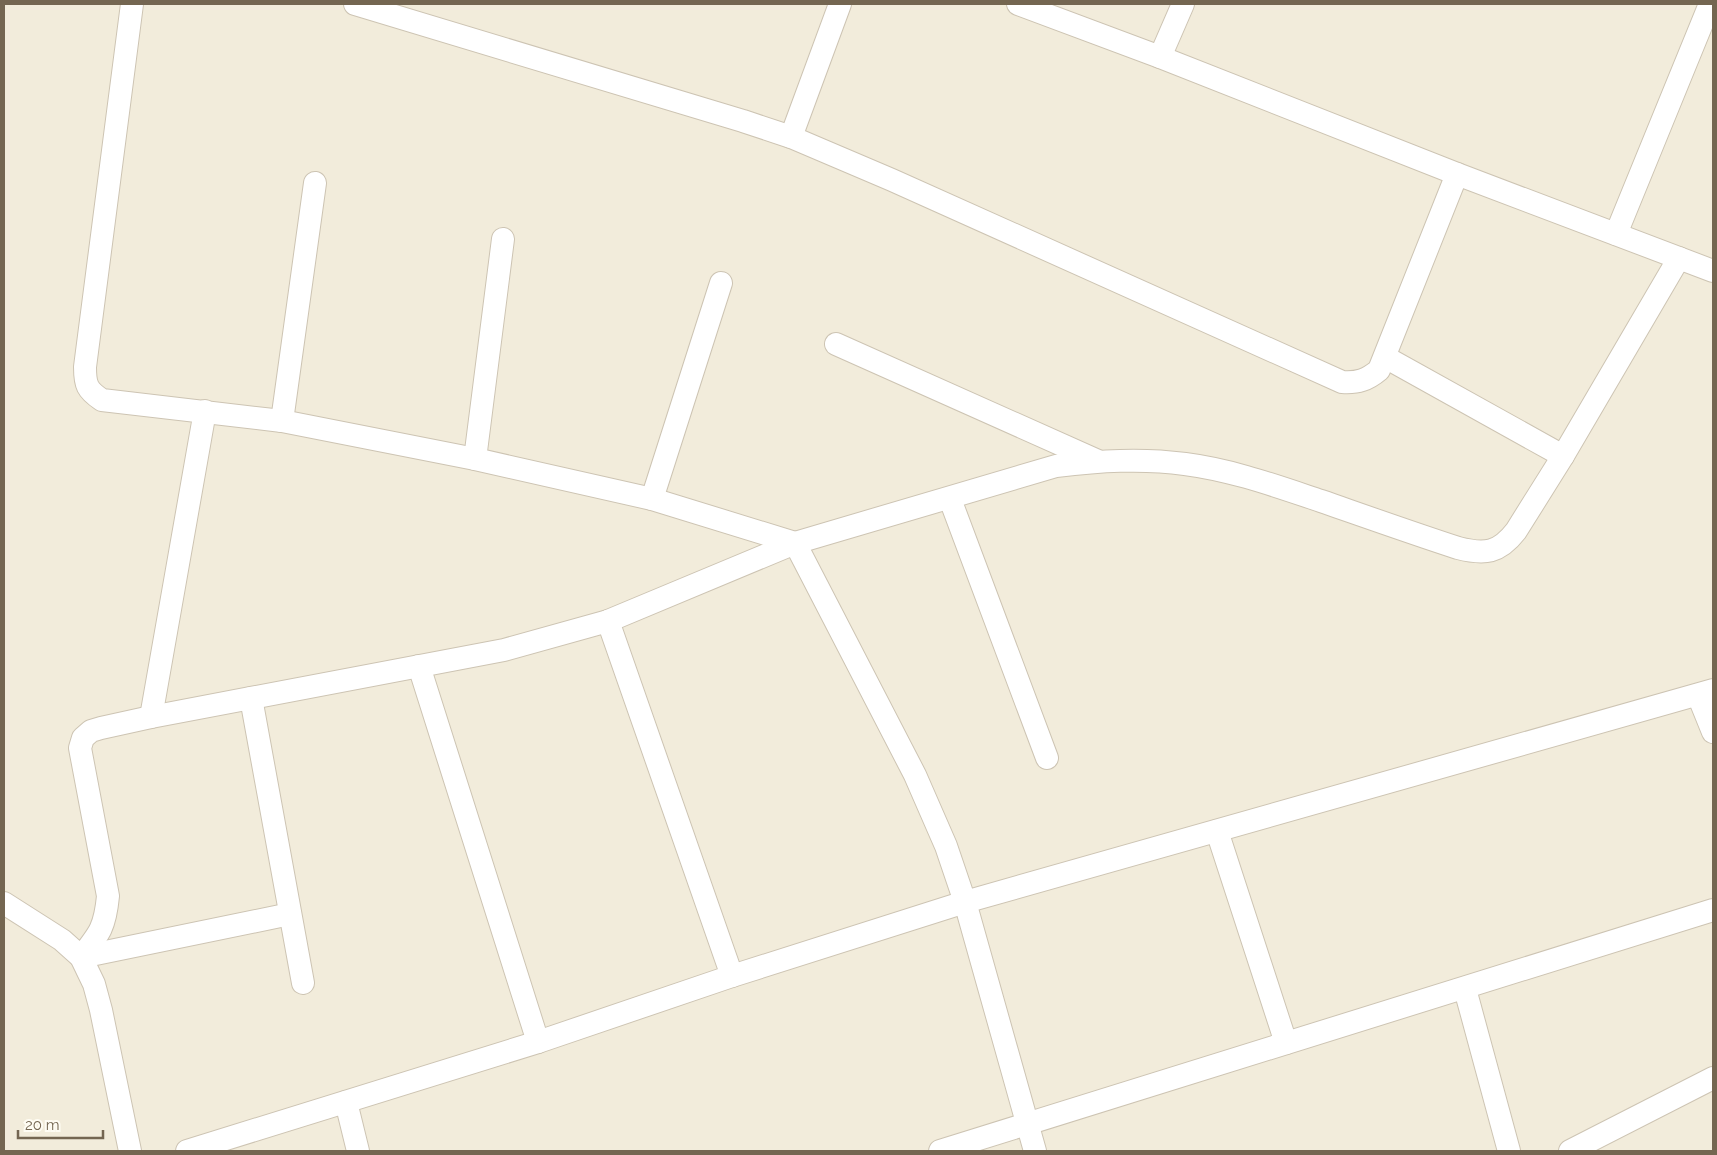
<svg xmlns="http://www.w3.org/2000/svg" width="1717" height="1155" viewBox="0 0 1717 1155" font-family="Raleway,sans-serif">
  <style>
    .residential { fill: #f2ecdb }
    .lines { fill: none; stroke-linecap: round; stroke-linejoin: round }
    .street-casing { stroke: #cdc4b3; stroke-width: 24 }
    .street { stroke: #fff; stroke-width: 22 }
  </style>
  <rect width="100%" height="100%" fill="#fbf9ec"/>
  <!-- residential -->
  <rect class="residential" x="4" y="4" width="1709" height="1147"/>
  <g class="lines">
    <!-- street casing -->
    <g class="street-casing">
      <g id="street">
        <path d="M 132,4 L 85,367 C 85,385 87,390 102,400 L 282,421 L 475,459 L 652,499 L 795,543 L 915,775 L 946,846 L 965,902 L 1035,1151"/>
        <path d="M 355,4 L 743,121 L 791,137 L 892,180 L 1342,382 C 1358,383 1367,380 1379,370 L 1457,174"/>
        <path d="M 1018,4 L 1160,57 L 1457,174 L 1713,271"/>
        <path d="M 1160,57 L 1183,4"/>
        <path d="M 791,137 L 840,4"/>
        <path d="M 1616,234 L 1710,4"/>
        <path d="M 836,344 L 1098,461"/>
        <path d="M 1385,357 L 1563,456"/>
        <path d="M 282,421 L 315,183"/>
        <path d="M 475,459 L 503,239"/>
        <path d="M 652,499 L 721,283"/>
        <path d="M 950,499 L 1047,758"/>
        <path d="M 608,621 L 732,976"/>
        <path d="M 419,666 L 538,1042"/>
        <path d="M 1698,695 L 1713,732"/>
        <path d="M 251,698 L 303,983"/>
        <path d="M 151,717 L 205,411"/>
        <path d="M 1217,831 L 1286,1043"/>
        <path d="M 4,903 L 62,940 L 81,957 L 94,984 L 101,1010 L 130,1151"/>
        <path d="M 81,957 C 100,933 105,927 108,896 L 80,748 L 83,738 L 91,731 L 101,728 L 151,717 L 504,650 L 608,621 L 795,543 L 1056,466 C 1099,461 1141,458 1185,464 C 1232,470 1276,486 1321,501 C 1367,517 1412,533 1458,548 C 1485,555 1499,553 1516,531 L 1563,456 L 1679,258"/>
        <path d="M 81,957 L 290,914"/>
        <path d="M 1465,989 L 1509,1151"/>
        <path d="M 346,1102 L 358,1151"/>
        <path d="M 187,1151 L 538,1042 L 732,976 L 965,902 L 1713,690"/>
        <path d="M 940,1151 L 1713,910"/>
        <path d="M 1570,1151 L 1713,1078"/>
      </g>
    </g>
    <!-- street -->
    <use href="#street" class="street"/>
  </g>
  <!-- border -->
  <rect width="1717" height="1155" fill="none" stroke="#746651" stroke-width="10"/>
  <!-- scale -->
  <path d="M18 1130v8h85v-8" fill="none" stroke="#746651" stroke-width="2.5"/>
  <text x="25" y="1130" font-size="15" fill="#746651" stroke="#fefcf3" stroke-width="4" paint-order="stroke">20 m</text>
</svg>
